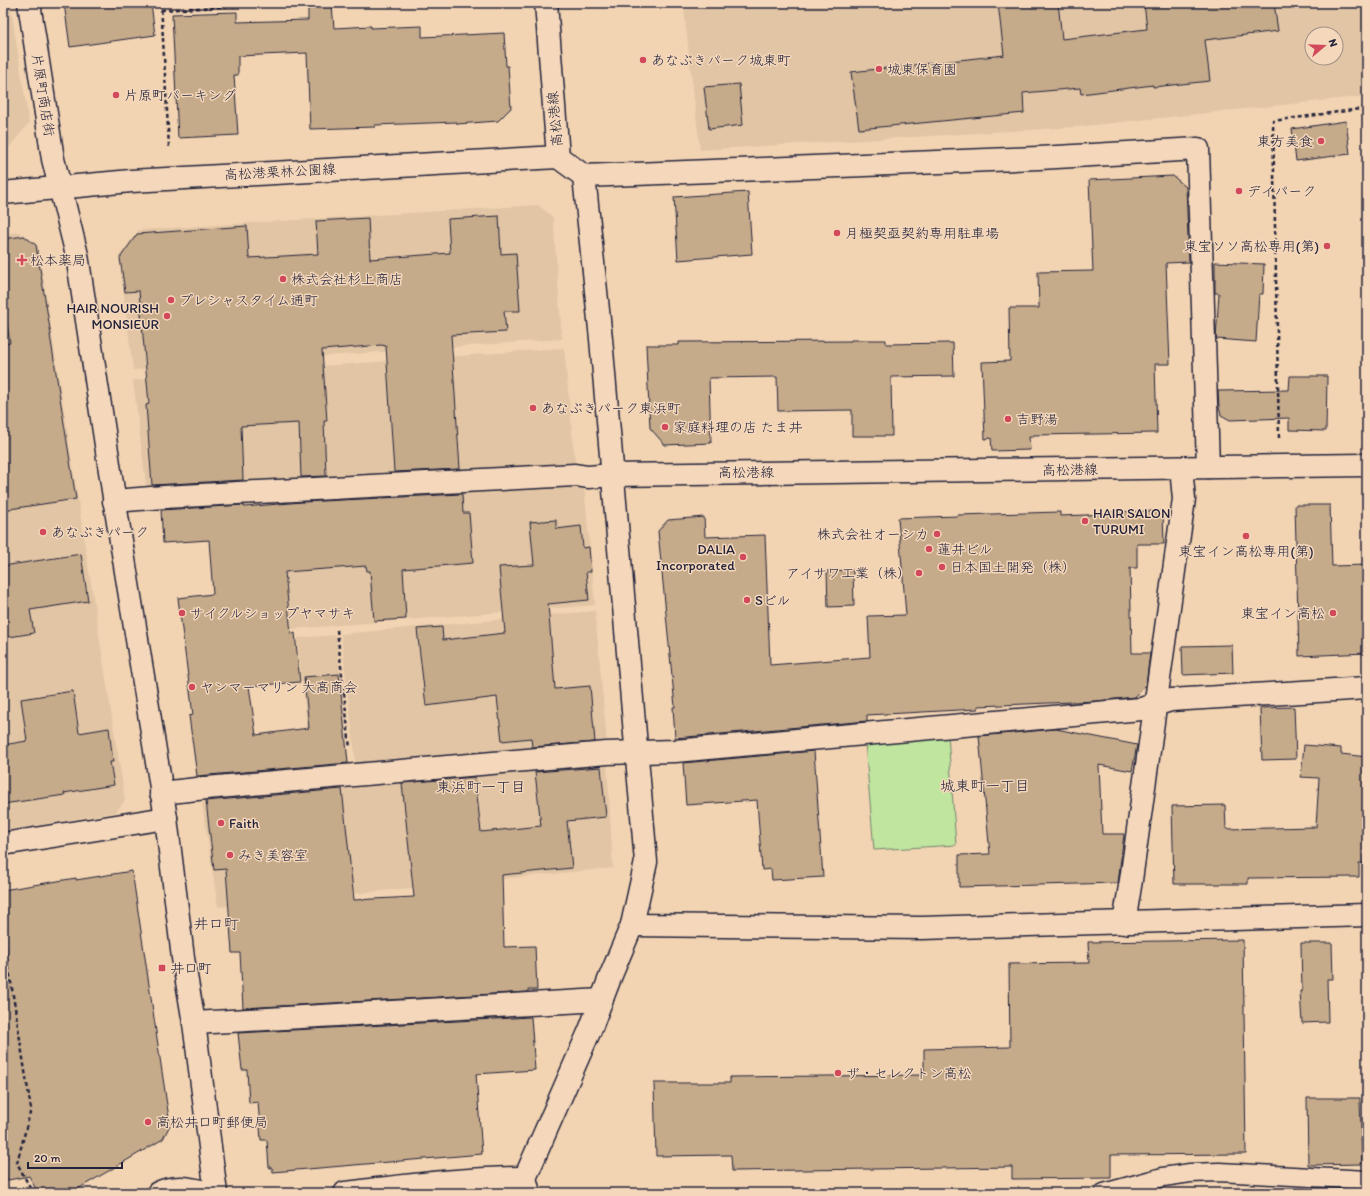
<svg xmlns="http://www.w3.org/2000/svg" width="1370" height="1196" viewBox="0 0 1370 1196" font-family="Itim,'Klee One',sans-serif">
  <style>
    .built { fill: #e1c5a4; fill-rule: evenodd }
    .green { fill: #c0e59f; stroke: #71846d }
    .building { fill: #c6ab8b; stroke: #22223b }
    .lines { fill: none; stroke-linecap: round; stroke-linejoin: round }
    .lane-casing { stroke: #22223b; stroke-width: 21 }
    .street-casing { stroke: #22223b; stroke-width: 25 }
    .secondary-casing { stroke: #22223b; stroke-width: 25 }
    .path { stroke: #22223b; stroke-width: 2.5; stroke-dasharray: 4 3; stroke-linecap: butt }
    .lane { stroke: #f5d8bb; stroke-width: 18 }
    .street { stroke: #f5d8bb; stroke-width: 22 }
    .secondary { stroke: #f5d8bb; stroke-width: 22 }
    .poi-dot { fill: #d1495b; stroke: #f5d8bb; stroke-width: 1.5 }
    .labels { text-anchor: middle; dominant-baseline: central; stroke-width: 3; stroke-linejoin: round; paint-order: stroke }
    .poi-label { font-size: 14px; fill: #22223b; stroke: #f5d8bb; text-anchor: start }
    .street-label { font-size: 14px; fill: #22223b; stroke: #f5d8bb }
    .neighbourhood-label { font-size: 15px; fill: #22223b; stroke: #f5d8bb }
  </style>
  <rect width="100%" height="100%" fill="#f2d4b2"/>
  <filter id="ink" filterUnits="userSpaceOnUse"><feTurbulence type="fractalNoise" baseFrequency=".025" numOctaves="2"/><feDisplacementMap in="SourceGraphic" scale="8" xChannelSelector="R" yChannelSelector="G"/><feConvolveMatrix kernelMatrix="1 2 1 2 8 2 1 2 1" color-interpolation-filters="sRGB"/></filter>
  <g filter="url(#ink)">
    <!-- built -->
    <g class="built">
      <path d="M 3,3 L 10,3 L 29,123 L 6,151 L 3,151 Z"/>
      <path d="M 746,3 L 1364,3 L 1367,22 L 1367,96 L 1075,127 L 700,150 L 684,10 ZM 1312,34 L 1336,34 L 1336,58 L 1312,58 Z"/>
      <path d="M 538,205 L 553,217 L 562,339 L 133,370 L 119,256 L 139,230 Z"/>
      <path d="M 19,232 L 38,246 L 125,800 L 116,812 L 3,831 L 3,234 Z"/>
      <path d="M 564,348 L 575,463 L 147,493 L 133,380 Z"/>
      <path d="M 584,485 L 595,605 L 291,629 L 279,503 Z"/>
      <path d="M 595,611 L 607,744 L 356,766 L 341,634 Z"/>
      <path d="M 336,635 L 349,766 L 312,770 L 297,638 Z"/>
      <path d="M 607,763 L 613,868 L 218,907 L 202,803 Z"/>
    </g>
    <!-- green -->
    <path class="green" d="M 948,735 L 956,845 L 874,850 L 865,742 Z"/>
    <!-- building -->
    <g class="building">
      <path d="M 64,3 L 151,3 L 155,35 L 70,47 Z"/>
      <path d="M 998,3 L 1058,3 L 1062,39 L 1147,29 L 1144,3 L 1274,3 L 1278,31 L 1205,40 L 1210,81 L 1153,87 L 1153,85 L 1081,94 L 1080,88 L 1023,93 L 1024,113 L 859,129 L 851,72 L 1004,55 Z"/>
      <path d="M 332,6 L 334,28 L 371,26 L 371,28 L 422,26 L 422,37 L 504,33 L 506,66 L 508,66 L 511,108 L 498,121 L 457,124 L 457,122 L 375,125 L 375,127 L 310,129 L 307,53 L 238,56 L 238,75 L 234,75 L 238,135 L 178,138 L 172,14 L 237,12 L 237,22 L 308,20 L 308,7 Z"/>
      <path d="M 739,84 L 743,125 L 709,129 L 704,87 Z"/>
      <path d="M 1346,121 L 1350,154 L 1296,161 L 1292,129 Z"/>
      <path d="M 1173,176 L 1186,187 L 1189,262 L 1166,263 L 1170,364 L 1155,364 L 1157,433 L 1033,435 L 1033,437 L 1029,437 L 1030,450 L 992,451 L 991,438 L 985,439 L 982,362 L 1010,361 L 1009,308 L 1039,308 L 1038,272 L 1093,271 L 1089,180 Z"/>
      <path d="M 748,192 L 752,254 L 678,260 L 674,197 Z"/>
      <path d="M 499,216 L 501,254 L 516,253 L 520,311 L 504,311 L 506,332 L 451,335 L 460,469 L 394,472 L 386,346 L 381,345 L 322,350 L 327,421 L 324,421 L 326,476 L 301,477 L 299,423 L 241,426 L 243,480 L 152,485 L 146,405 L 149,404 L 139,291 L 125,292 L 120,258 L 137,234 L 247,226 L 249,258 L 318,254 L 316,221 L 368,218 L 370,259 L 450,253 L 448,219 Z"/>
      <path d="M 24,236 L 36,245 L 51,335 L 50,335 L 76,499 L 3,510 L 3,344 L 10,343 L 3,299 L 3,239 Z"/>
      <path d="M 1215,262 L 1264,264 L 1263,294 L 1259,294 L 1256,342 L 1216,339 L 1219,293 L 1215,293 Z"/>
      <path d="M 851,340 L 886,340 L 886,344 L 953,343 L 954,376 L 891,377 L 892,436 L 852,436 L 852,410 L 778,411 L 777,377 L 709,378 L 711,443 L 665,445 L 650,428 L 646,345 L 679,345 L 679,342 L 851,341 Z"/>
      <path d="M 1290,376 L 1327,376 L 1326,431 L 1289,430 L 1289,418 L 1230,420 L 1221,415 L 1219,407 L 1218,391 L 1289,390 Z"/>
      <path d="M 462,494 L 463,513 L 469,513 L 473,563 L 403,569 L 406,619 L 374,621 L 370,571 L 367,571 L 366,566 L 285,572 L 291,634 L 295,633 L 300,682 L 249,686 L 256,735 L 309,728 L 304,677 L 339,674 L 348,763 L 197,776 L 189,716 L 193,715 L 178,598 L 213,594 L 209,540 L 163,543 L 161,510 L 244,505 L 244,507 L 302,502 Z"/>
      <path d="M 1295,505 L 1330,505 L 1332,566 L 1367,565 L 1367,653 L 1299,656 Z"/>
      <path d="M 1163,511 L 1164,544 L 1137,544 L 1137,568 L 1130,568 L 1132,653 L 1150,653 L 1146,685 L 1135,697 L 1096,701 L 978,706 L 978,709 L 867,715 L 867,721 L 675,738 L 673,707 L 675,707 L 658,531 L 668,520 L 704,517 L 705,537 L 765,535 L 770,665 L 870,657 L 868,616 L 906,615 L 898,518 L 958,516 L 958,515 L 1060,512 L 1060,516 L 1110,514 L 1110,512 Z"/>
      <path d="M 556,520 L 556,529 L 581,526 L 583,548 L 589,547 L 591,572 L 586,572 L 589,600 L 548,604 L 555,689 L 590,686 L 595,742 L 532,747 L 531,738 L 502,741 L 497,697 L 426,706 L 417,629 L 442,627 L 443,640 L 505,633 L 499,567 L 534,565 L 530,522 Z"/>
      <path d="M 81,554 L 88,601 L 30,610 L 34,633 L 3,638 L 3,566 Z"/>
      <path d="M 853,570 L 854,606 L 828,607 L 827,571 Z"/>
      <path d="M 1232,645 L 1233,673 L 1183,675 L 1182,646 Z"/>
      <path d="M 73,691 L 79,733 L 109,728 L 113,762 L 110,762 L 114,785 L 64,793 L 65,795 L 3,804 L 3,745 L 27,741 L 21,699 Z"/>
      <path d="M 1294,707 L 1296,759 L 1262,760 L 1260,708 Z"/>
      <path d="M 1056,729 L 1137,745 L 1132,771 L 1099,765 L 1102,834 L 1124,834 L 1118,883 L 959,887 L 959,855 L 990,854 L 979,736 Z"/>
      <path d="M 1304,745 L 1341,748 L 1341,754 L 1367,757 L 1367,771 L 1362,823 L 1367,823 L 1367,863 L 1359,863 L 1359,877 L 1248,878 L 1248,884 L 1174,884 L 1172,806 L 1225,805 L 1226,829 L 1316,827 L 1319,778 L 1301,777 Z"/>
      <path d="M 814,751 L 823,877 L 772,880 L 771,869 L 762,870 L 757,800 L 686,805 L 683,763 Z"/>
      <path d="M 601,767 L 606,817 L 567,821 L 572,868 L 502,875 L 504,947 L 535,946 L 537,990 L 528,990 L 528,992 L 243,1008 L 240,953 L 232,953 L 226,869 L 214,870 L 206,801 L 342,789 L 354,900 L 414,897 L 402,783 L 475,777 L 481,832 L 541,826 L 535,772 Z"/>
      <path d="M 132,871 L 170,1125 L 163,1139 L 71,1193 L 38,1193 L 29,1176 L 3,1181 L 3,890 L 76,878 L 76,880 Z"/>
      <path d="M 1243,940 L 1246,1154 L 1111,1155 L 1111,1178 L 1012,1179 L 1012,1167 L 732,1171 L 731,1155 L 656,1156 L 654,1083 L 730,1083 L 730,1077 L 924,1075 L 924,1049 L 1010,1047 L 1009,964 L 1089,963 L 1088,942 Z"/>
      <path d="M 1301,943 L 1332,943 L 1333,979 L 1327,979 L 1328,1022 L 1302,1023 L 1300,991 L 1302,991 Z"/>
      <path d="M 531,1017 L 535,1070 L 476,1074 L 482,1154 L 273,1172 L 272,1168 L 269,1168 L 267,1140 L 261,1140 L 258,1102 L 249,1103 L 247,1070 L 242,1070 L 238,1033 Z"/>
      <path d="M 1307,1098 L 1360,1098 L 1362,1164 L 1308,1165 Z"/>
    </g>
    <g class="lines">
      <!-- lane casing -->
      <g class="lane-casing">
        <path id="lane" d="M 1104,1193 L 1163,1177 L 1190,1173 L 1219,1172 L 1367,1180"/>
      </g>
      <!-- street casing -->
      <g class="street-casing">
        <g id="street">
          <path d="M 29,3 L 53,159 L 60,187"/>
          <path d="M 584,176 L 1039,158 L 1198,149 L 1208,467"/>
          <path d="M 114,501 L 164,497 L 575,475 L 588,477 L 612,475"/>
          <path d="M 161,793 L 206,788 L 607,753 L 675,751 L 1141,709 L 1171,700 L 1367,688"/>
          <path d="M 3,844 L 166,818"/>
          <path d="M 1124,923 L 1131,880 L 1184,499 L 1181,468"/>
          <path d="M 194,1023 L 602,1000"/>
        </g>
      </g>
      <!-- secondary casing -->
      <g class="secondary-casing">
        <g id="secondary">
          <path d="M 60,187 L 77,255 L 116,510 L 166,818 L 183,958 L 194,1023 L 216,1193"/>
          <path d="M 3,193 L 131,181 L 558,157"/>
          <path d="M 612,475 L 1367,465"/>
          <path d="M 632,925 L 922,928 L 1367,915"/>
          <path d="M 158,1193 C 176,1184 192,1189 211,1193"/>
          <path d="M 345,1193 C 404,1186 464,1178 525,1178"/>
          <path d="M 529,1193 L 525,1178 L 590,1030 L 611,975 L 632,925 L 646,862 L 601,339 L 584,176 L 558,157 L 546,3"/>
        </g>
      </g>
      <!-- path -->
      <g class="path">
        <path d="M 161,3 L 169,147"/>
        <path d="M 161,10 L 297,3"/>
        <path d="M 1279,438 L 1273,121 L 1367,108"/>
        <path d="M 337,630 L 350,748"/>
        <path d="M 3,932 L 31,1109 L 17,1163 L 33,1193"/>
      </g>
      <!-- lane -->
      <use href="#lane" class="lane"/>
      <!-- street -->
      <use href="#street" class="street"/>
      <!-- secondary -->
      <use href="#secondary" class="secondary"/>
    </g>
  </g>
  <!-- markers -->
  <g class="poi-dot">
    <circle cx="643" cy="60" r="4"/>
    <circle cx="879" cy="69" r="4"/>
    <circle cx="116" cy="95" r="4"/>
    <circle cx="1321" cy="141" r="4"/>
    <circle cx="1239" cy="191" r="4"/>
    <circle cx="837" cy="233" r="4"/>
    <circle cx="1327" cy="246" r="4"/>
    <path d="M20 254h4v4h4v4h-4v4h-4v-4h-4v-4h4z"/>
    <circle cx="283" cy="279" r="4"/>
    <circle cx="171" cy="300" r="4"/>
    <circle cx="167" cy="316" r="4"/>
    <circle cx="533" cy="408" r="4"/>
    <circle cx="1008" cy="419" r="4"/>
    <circle cx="665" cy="427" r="4"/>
    <circle cx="1085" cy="521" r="4"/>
    <circle cx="43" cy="532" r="4"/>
    <circle cx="937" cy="534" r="4"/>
    <circle cx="1246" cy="536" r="4"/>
    <circle cx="929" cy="549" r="4"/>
    <circle cx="743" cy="557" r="4"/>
    <circle cx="942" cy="567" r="4"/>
    <circle cx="919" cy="573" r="4"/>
    <circle cx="747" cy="600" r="4"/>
    <circle cx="182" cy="613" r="4"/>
    <circle cx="1333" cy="613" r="4"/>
    <circle cx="192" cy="687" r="4"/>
    <circle cx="221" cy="823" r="4"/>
    <circle cx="230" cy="855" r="4"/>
    <rect x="158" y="964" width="8" height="8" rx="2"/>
    <circle cx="838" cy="1073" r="4"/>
    <circle cx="148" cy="1122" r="4"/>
  </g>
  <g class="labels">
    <!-- poi labels -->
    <g class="poi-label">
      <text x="651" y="60">あなぶきパーク城東町</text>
      <text x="887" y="69">城東保育園</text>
      <text x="124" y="95">片原町パーキング</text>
      <text x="1313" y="141" text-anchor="end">東方美食</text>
      <text x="1247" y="191">デイパーク</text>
      <text x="845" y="233">月極契亟契約専用駐車場</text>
      <text x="1319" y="246" text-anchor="end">東宝ソソ高松専用(第)</text>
      <text x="30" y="260">松本薬局</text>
      <text x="291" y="279">株式会社杉上商店</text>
      <text x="179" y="300">プレシャスタイム通町</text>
      <text x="159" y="308" text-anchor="end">HAIR NOURISH<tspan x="159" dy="16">MONSIEUR</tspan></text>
      <text x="541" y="408">あなぶきパーク東浜町</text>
      <text x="1016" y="419">吉野湯</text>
      <text x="673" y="427">家庭料理の店 たま井</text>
      <text x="1093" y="513">HAIR SALON<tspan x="1093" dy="16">TURUMI</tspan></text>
      <text x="51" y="532">あなぶきパーク</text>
      <text x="929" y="534" text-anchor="end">株式会社オーシカ</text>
      <text x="735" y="549" text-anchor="end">DALIA<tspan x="735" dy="16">Incorporated</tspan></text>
      <text x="937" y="549">蓮井ビル</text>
      <text x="1246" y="551" text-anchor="middle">東宝イン高松専用(第)</text>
      <text x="950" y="567">日本国土開発（株）</text>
      <text x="911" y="573" text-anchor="end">アイサワ工業（株）</text>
      <text x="755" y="600">Sビル</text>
      <text x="190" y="613">サイクルショップヤマサキ</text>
      <text x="1325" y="613" text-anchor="end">東宝イン高松</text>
      <text x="200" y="687">ヤンマーマリン 大高商会</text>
      <text x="229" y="823">Faith</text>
      <text x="238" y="855">みき美容室</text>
      <text x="170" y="968">井口町</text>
      <text x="846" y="1073">ザ・セレクトン高松</text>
      <text x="156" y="1122">高松井口町郵便局</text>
    </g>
    <!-- street labels -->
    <g class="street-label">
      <text transform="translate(43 95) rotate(81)">片原町商店街</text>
      <text transform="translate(555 119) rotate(-95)">高松港線</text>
      <text transform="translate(280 172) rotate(-3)">高松港栗林公園線</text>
      <text transform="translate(1070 470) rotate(-1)">高松港線</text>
      <text x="746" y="472">高松港線</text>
    </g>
    <!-- neighbourhood labels -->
    <g class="neighbourhood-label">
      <text x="985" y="786">城東町一丁目</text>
      <text x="481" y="787">東浜町一丁目</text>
      <text x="216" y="924">井口町</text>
    </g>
  </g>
  <!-- margin -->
  <rect width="1370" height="1196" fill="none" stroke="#f5d8bb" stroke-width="16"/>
  <rect x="8" y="8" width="1354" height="1180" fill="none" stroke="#22223b" stroke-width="1.5" filter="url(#ink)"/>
  <!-- north arrow -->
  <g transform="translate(1324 46) rotate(71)"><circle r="19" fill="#f5d8bb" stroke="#a18f88"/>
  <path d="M0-3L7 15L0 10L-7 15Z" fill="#d1495b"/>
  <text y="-6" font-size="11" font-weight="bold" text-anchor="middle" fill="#22223b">N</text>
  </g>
  <!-- scale -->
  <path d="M28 1162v6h94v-6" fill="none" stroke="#22223b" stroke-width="2"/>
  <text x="34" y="1162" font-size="12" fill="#22223b" stroke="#f5d8bb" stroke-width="3" paint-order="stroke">20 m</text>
</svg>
